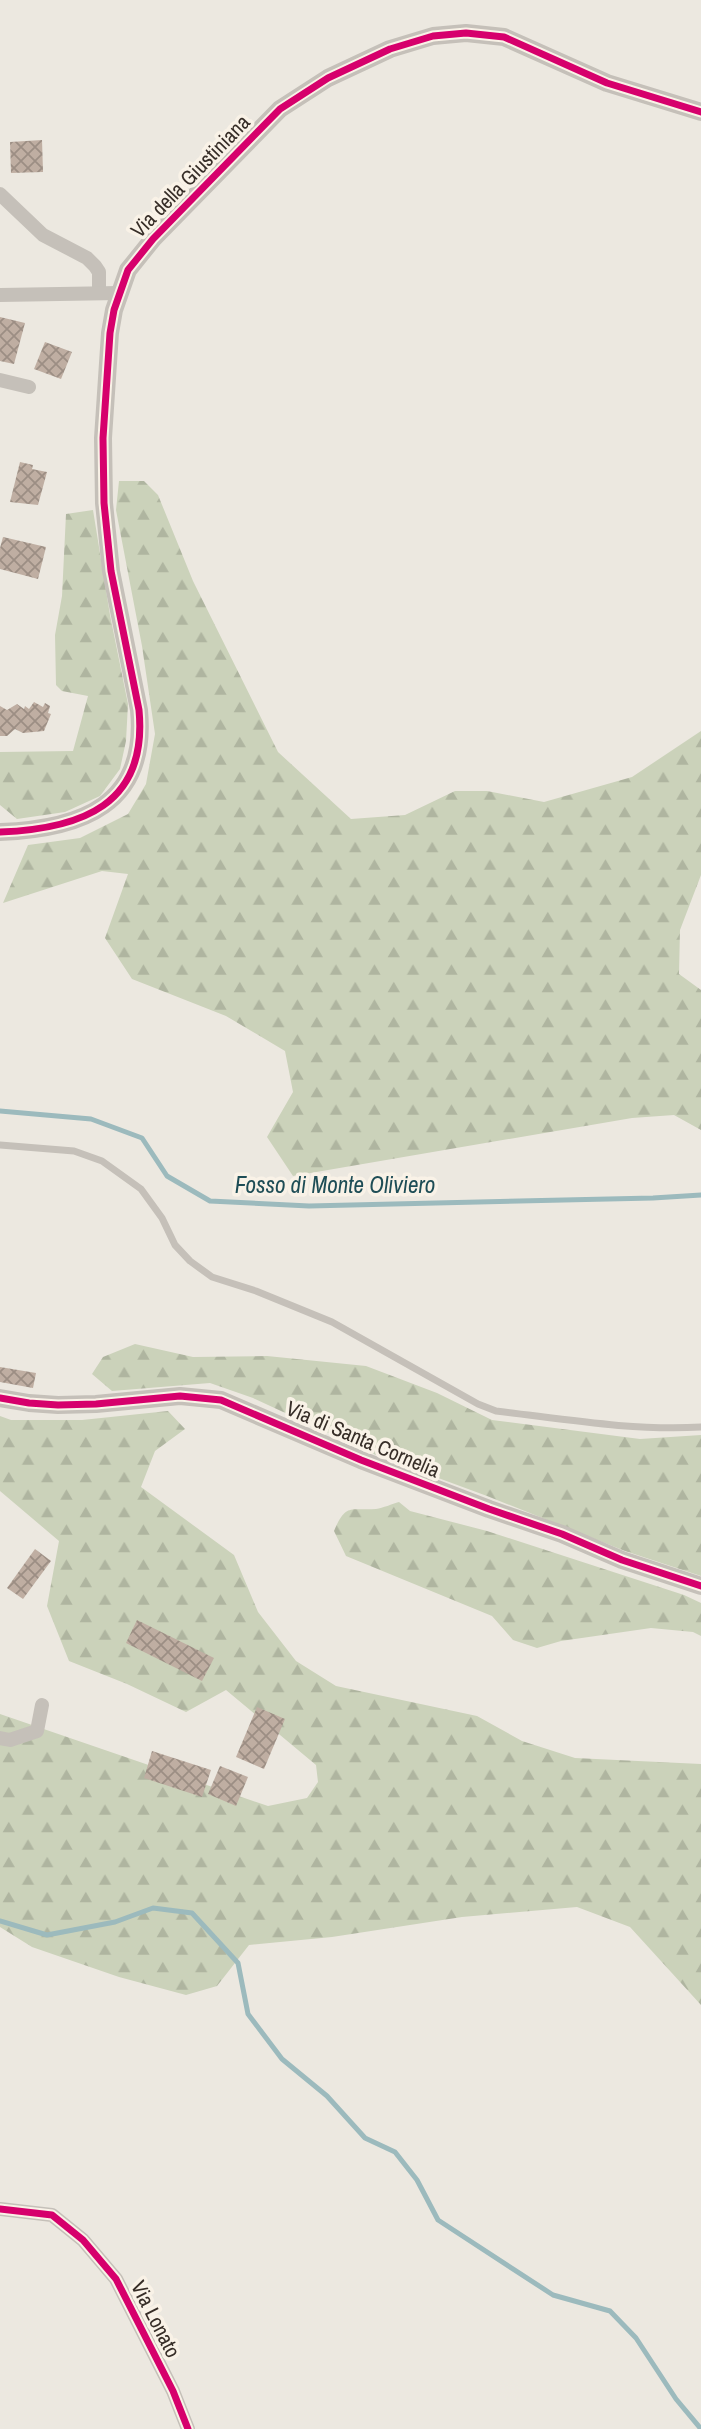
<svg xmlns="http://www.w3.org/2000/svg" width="701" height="2429" viewBox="0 0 701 2429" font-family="'Archivo Narrow',sans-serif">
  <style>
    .forest { fill: url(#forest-firs) }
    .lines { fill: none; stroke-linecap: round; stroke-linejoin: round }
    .stream { stroke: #9cbabd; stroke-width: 5 }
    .building { fill: url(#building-cross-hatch) }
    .service { stroke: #c5c0b9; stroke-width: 7 }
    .minor { stroke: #c5c0b9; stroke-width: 14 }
    .tertiary { stroke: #c5c0b9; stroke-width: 18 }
    .cycleway-casing { stroke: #f9f2e7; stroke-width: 11 }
    .cycleway { stroke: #d6006c; stroke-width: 7 }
    .labels { text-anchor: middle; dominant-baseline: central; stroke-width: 7; stroke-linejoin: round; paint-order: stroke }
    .street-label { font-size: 21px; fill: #362d27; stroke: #f9f2e7 }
    .water-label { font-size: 23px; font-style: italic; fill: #1e4d56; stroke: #f9f2e7 }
  </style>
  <defs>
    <pattern id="forest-firs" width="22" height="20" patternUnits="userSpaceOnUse" patternTransform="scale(1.75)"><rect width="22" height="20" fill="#cbd2ba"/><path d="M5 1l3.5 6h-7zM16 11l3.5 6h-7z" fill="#afb5a0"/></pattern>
    <pattern id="building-cross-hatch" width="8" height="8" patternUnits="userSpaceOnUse" patternTransform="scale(1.75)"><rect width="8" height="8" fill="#bfaea2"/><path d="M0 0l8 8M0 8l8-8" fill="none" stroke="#9c8e84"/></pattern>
  </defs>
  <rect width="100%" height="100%" fill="#ece8e0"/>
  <!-- forest -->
  <g class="forest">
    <path d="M 119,481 L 144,481 L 158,495 L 193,581 L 278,752 L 351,819 L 405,815 L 455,791 L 487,791 L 544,802 L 632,777 L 701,731 L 701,875 L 680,930 L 679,974 L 701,990 L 701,1130 L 674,1115 L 632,1118 L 293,1176 L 267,1137 L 293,1092 L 285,1051 L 226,1016 L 132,979 L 105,938 L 128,874 L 102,871 L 3,903 L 28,845 L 80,838 L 128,814 L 146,784 L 155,734 L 142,646 L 116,510 Z"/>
    <path d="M 93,510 L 110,615 L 128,704 L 126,741 L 120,769 L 100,796 L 65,812 L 17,819 L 0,805 L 0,752 L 73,751 L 88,696 L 62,691 L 56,685 L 55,635 L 62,596 L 66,514 Z"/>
    <path d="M 135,1344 L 193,1357 L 267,1356 L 366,1366 L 437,1393 L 492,1420 L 640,1439 L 701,1435 L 701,1576 L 625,1551 L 487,1496 L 376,1455 L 253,1398 L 210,1383 L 112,1391 L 92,1374 L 103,1357 Z"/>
    <path d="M 168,1411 L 185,1429 L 155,1451 L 141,1487 L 234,1555 L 258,1612 L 296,1661 L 336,1686 L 477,1716 L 522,1741 L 575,1758 L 701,1764 L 701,2005 L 630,1927 L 577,1907 L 462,1917 L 332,1937 L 249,1945 L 217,1986 L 186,1995 L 119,1977 L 32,1947 L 0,1927 L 0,1714 L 268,1806 L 307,1798 L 318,1782 L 316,1765 L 226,1690 L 186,1712 L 127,1684 L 69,1661 L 47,1606 L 59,1541 L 0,1491 L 0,1416 L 11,1420 L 82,1420 Z"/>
    <path d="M 399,1502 L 410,1511 L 487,1531 L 684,1595 L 701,1603 L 701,1636 L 693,1632 L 651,1628 L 561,1641 L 537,1648 L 513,1640 L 492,1616 L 346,1556 L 334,1531 C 346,1502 351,1511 376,1509 C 383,1508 392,1504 399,1502 Z"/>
  </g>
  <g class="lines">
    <!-- stream -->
    <g class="stream">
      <path d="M 0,1111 L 91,1119 L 142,1138 L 167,1176 L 210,1201 L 309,1206 L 653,1198 L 701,1195"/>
      <path d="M 0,1921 L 47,1935 L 115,1922 L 153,1908 L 192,1913 L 238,1963 L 248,2014 L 282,2059 L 327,2096 L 365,2138 L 395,2152 L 417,2180 L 438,2220 L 553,2295 L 610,2311 L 636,2338 L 676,2399 L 701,2429"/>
    </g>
  </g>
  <!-- building -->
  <g class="building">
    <path d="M 42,140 L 43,172 L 11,173 L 10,142 Z"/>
    <path d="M 0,317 L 25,323 L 14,364 L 0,361 Z"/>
    <path d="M 45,342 L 72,352 L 61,379 L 34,369 Z"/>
    <path d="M 20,462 L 33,465 L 32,469 L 47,472 L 38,505 L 10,502 Z"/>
    <path d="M 3,537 L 46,547 L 38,579 L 0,569 L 0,548 Z"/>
    <path d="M 34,702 L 43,707 L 45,703 L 50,706 L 48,713 L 51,714 L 44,731 L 23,733 L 15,729 L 7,736 L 0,736 L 0,706 L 7,710 L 17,704 L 24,709 L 25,706 L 29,709 Z"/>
    <path d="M 0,1367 L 36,1373 L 33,1388 L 0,1382 Z"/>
    <path d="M 35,1549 L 51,1561 L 23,1599 L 7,1588 Z"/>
    <path d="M 137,1620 L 214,1658 L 202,1681 L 126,1643 Z"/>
    <path d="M 257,1707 L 285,1719 L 264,1769 L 236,1757 Z"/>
    <path d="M 152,1751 L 211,1770 L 202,1797 L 144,1778 Z"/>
    <path d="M 220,1766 L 248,1777 L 236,1806 L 208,1794 Z"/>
  </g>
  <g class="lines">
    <!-- service -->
    <path class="service" d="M 0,1145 L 74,1151 L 102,1161 L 141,1189 L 162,1218 L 175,1245 L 190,1261 L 212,1277 L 256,1291 L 332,1322 L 478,1404 L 496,1411 C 564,1419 632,1431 701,1427"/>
    <!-- minor -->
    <g class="minor">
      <path d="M 0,194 L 43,235 L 87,258 L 95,266 L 99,272 L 99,293"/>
      <path d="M 0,295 L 119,293"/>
      <path d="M 0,380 L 29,387"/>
      <path d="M 0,1738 L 10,1740 L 37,1731 L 42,1705"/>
      <path d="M 0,2209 L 52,2215 L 83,2240 L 116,2279 L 173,2391 L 188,2429"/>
    </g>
    <!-- tertiary -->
    <g class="tertiary">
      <path d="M 0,832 C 81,829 148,805 139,710 L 111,571 L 104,503 L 103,438 L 110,333 L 114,310 L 128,270 L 153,239 L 280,109 L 328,78 L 390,49 L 433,36 L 466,33 L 504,37 L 607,83 L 701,112"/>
      <path d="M 0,1398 L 29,1403 L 58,1405 L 96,1404 L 180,1396 L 221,1400 L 361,1460 L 489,1509 L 562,1534 L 622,1560 L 701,1586"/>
    </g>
    <!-- cycleway casing -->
    <g class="cycleway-casing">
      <g id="cycleway">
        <path d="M 0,832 C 81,829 148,805 139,710 L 111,571 L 104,503 L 103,438 L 110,333 L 114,310 L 128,270 L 153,239 L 280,109 L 328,78 L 390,49 L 433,36 L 466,33 L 504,37 L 607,83 L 701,112"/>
        <path d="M 0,1398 L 29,1403 L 58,1405 L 96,1404 L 180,1396 L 221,1400 L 361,1460 L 489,1509 L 562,1534 L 622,1560 L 701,1586"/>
        <path d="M 0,2209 L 52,2215 L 83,2240 L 116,2279 L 173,2391 L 188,2429"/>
      </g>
    </g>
    <!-- cycleway -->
    <use href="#cycleway" class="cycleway"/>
  </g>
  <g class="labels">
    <!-- street labels -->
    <g class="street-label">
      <text transform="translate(190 176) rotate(-46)">Via della Giustiniana</text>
      <text transform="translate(363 1439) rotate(23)">Via di Santa Cornelia</text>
      <text transform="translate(156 2319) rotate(63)">Via Lonato</text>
    </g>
    <!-- water labels -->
    <g class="water-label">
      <text x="335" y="1184">Fosso di Monte Oliviero</text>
    </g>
  </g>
</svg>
